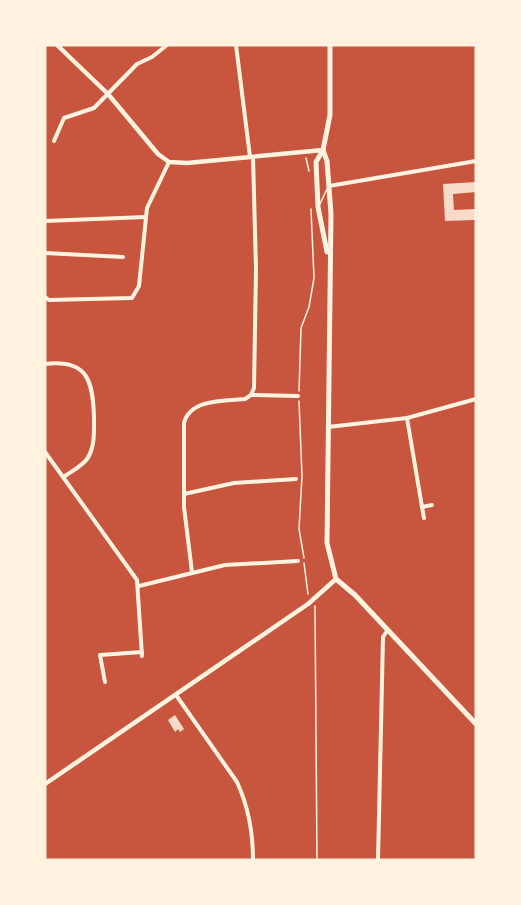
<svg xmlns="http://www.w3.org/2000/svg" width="521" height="905" viewBox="0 0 521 905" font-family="Ubuntu,sans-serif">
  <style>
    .building { fill: #f7dbc8 }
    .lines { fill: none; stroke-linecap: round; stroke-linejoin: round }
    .path { stroke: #fff3e0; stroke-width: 1.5 }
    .service { stroke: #fff3e0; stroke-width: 1.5 }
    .minor { stroke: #fff3e0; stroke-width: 4 }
    .tertiary { stroke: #fff3e0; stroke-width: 4.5 }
    .secondary { stroke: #fff3e0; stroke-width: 5 }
  </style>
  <rect width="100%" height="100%" fill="#c8553d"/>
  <!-- building -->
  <g class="building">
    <path d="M 476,182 L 476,192 L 453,194 L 454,210 L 476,209 L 476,220 L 445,221 L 443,184 Z"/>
    <path d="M 175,715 L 184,729 L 180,732 L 178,729 L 175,732 L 168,720 Z"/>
  </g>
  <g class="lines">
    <!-- path -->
    <g class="path">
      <path d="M 306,158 L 309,171"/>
      <path d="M 299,391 L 301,328 L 309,307 L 314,278 L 311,209"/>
      <path d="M 299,401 L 302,476 L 299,529 L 304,558"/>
      <path d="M 304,563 L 308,594"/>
      <path d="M 315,606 L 317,860"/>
    </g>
    <!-- service -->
    <path class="service" d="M 320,204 L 327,189"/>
    <!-- minor -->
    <g class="minor">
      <path d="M 236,45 L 250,157"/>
      <path d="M 54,141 L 64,118 L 94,108 L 137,64 L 152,57 L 167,45"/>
      <path d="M 329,186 L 476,161"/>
      <path d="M 45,221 L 146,217"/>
      <path d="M 45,253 L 123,257"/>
      <path d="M 45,297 L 49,300 L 132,298 L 139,286 L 147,208 L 169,162"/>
      <path d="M 45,364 C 88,359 93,381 94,418 C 94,431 95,448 87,459 C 82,466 72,471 65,476"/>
      <path d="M 251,395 L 254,388 L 256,269 L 253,157"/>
      <path d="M 407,418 L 422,507 L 432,505"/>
      <path d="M 328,427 L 407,418 L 476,399"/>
      <path d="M 45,452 L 137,580 L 142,656"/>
      <path d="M 184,494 L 234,483 L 296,479"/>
      <path d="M 422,507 L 424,518"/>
      <path d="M 192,572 L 184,507 L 184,423 C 190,399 224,401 245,399 L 251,395 L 298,396"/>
      <path d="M 139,586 L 225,565 L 298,561"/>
      <path d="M 105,682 L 100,655 L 142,652"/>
      <path d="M 176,695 L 237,782 C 249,808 253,832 253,860"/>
      <path d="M 378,860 L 383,637 L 387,631"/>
    </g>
    <!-- tertiary -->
    <g class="tertiary">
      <path d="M 57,45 L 108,94 L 158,154 L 169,162 L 187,163 L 323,150"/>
      <path d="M 45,784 L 308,604 L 336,579"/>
    </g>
    <!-- secondary -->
    <g class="secondary">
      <path d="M 323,150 L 327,161 L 331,214 L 327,543 L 336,579 L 355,595 L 476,724"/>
      <path d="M 327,252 L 318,207 L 316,162 L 323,150 L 330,115 L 330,45"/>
    </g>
  </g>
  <!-- border -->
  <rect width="521" height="905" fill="none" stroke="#fff3e0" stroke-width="93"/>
</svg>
